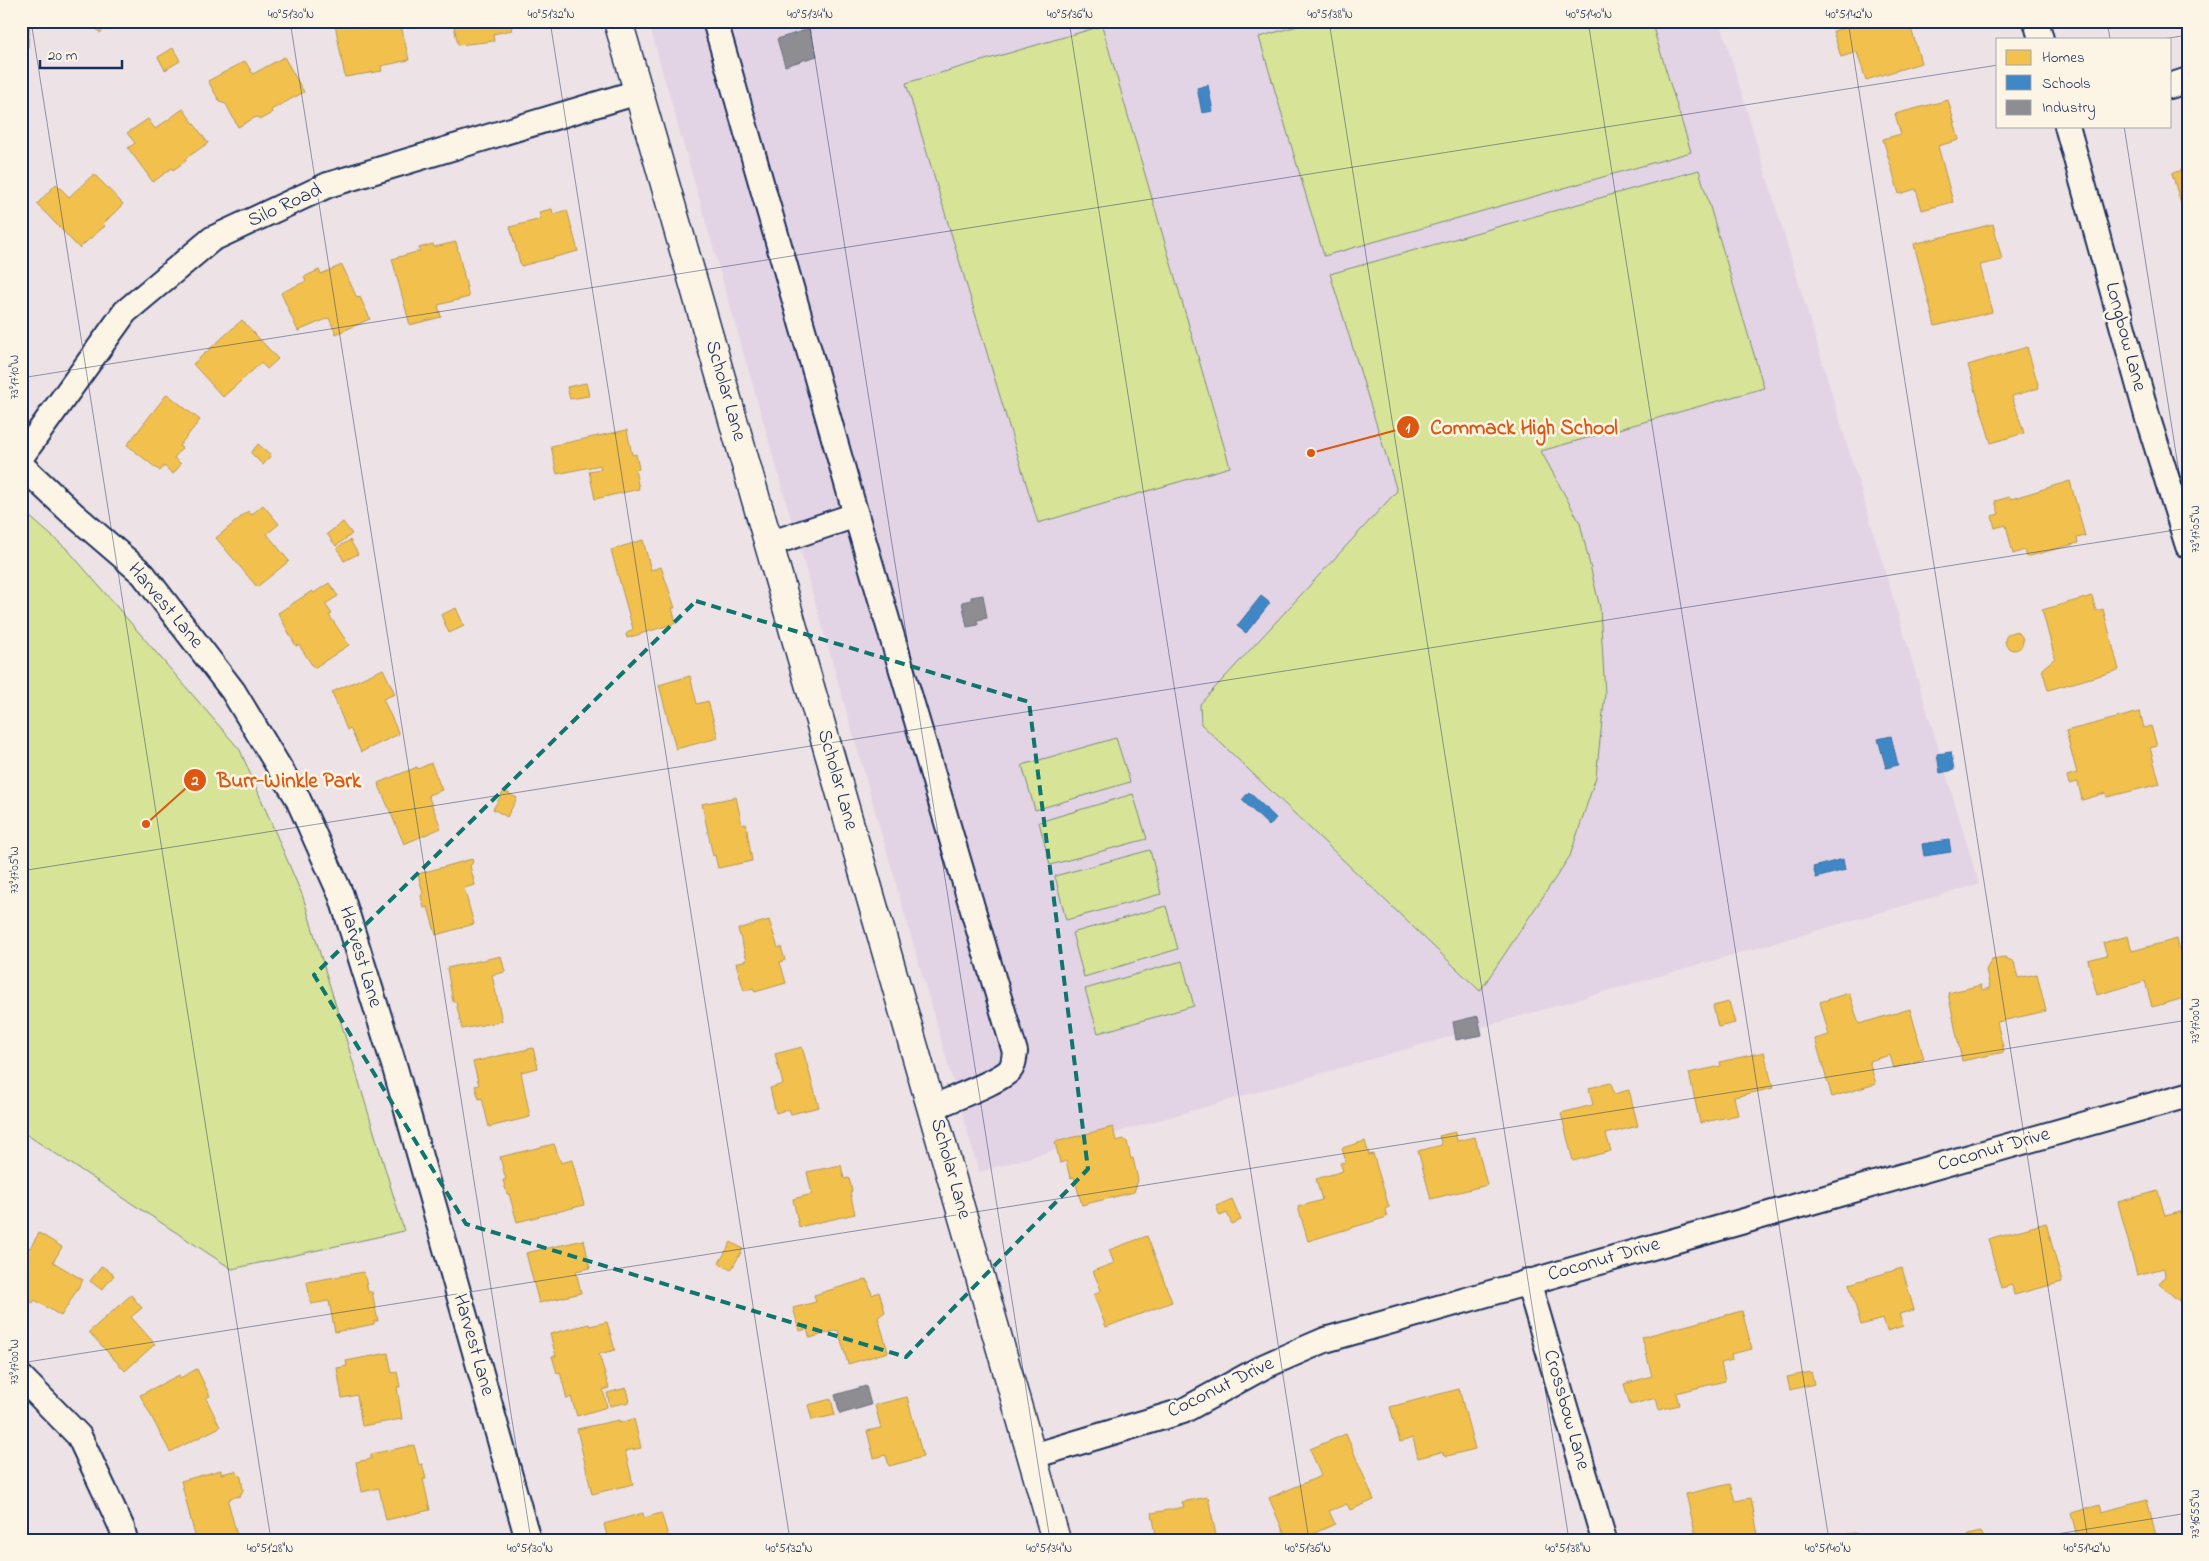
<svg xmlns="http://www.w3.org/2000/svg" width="2209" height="1561" viewBox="0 0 2209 1561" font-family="'Indie Flower',sans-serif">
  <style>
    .built { fill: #e3d4e5 }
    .green { fill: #d7e497; stroke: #798a7a }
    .homes { fill: #f2c14e; stroke: #b29553 }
    .schools { fill: #3f88c5; stroke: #346da6 }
    .industry { fill: #8d8d92; stroke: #6b7182 }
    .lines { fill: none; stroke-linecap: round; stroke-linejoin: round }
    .minor-casing { stroke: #1b2f5e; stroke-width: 28 }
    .tertiary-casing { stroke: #1b2f5e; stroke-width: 31 }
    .minor { stroke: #fcf5e5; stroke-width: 24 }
    .tertiary { stroke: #fcf5e5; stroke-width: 28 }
    .marked { fill: none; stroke: #0f766e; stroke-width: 4; stroke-dasharray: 10 6; stroke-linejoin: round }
    .ticks { fill: none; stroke: #1b2f5e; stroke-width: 1; stroke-opacity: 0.45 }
    .labels { text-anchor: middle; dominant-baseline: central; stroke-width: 5; stroke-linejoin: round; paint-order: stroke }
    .street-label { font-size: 20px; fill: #1b2f5e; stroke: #fcf5e5 }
    .leader { fill: none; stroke: #de5710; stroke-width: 2 }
    .callout-dot { fill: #de5710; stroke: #fcf5e5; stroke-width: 2 }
    .mark-label { font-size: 15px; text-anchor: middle; font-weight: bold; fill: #fff }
    .callout-label { font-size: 21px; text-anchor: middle; font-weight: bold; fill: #de5710; stroke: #fcf5e5; stroke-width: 5; stroke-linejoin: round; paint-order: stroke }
    .neatline { fill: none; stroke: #1b2f5e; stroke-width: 2 }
    .ticks-label { font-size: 12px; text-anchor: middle; fill: #1b2f5e }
  </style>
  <rect width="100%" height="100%" fill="#ede2e5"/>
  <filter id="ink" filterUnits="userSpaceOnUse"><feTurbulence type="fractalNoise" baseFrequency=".02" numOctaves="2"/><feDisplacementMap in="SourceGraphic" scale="10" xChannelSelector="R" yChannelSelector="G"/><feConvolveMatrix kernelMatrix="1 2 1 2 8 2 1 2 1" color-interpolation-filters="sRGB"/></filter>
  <g filter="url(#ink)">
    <!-- built -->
    <path class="built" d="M 648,21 L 1720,21 L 1979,884 L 979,1172 Z"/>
    <!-- green -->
    <g class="green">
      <path d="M 1315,21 L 1651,21 L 1691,152 L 1324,256 L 1259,37 Z"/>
      <path d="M 1102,26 L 1230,467 L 1038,523 L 906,83 Z"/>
      <path d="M 1699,170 L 1764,388 L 1541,451 L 1580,523 L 1600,608 L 1605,694 L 1596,777 L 1570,856 L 1480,991 L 1201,724 L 1200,704 L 1397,491 L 1330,274 Z"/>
      <path d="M 21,509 L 68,550 L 240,750 L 303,897 L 404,1231 L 232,1269 L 21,1131 Z"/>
      <path d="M 1116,738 L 1130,782 L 1035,810 L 1022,765 Z"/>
      <path d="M 1133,794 L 1147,839 L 1050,865 L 1039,822 Z"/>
      <path d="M 1150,850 L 1161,894 L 1066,920 L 1055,876 Z"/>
      <path d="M 1166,906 L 1178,949 L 1084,977 L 1072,933 Z"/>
      <path d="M 1182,961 L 1194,1006 L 1098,1033 L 1085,989 Z"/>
    </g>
    <!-- homes -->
    <g class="homes">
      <path d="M 21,21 L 30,21 L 28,47 L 21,47 Z"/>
      <path d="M 90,21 L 113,21 L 100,33 Z"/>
      <path d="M 345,21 L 349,23 L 359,21 L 360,28 L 400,21 L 409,60 L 381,66 L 382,71 L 345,77 L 335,24 Z"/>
      <path d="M 453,21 L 511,21 L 512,30 L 493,34 L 494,41 L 458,45 Z"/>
      <path d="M 1851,21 L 1909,21 L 1921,63 L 1866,80 L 1857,52 L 1841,57 L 1833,31 L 1853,26 Z"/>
      <path d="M 173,48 L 180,61 L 165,70 L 158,57 Z"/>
      <path d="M 284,57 L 304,92 L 271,110 L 272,113 L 261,119 L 256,117 L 238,127 L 226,104 L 220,102 L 208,81 L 245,61 L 253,74 Z"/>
      <path d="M 1948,100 L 1959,140 L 1938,146 L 1953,202 L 1922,210 L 1916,189 L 1899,194 L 1883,139 L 1901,134 L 1895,114 Z"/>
      <path d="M 183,109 L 208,143 L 185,159 L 186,161 L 173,170 L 172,168 L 153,182 L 128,148 L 135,143 L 127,133 L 148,119 L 155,129 Z"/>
      <path d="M 2188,169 L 2188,228 L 2172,173 Z"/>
      <path d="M 94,174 L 123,204 L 103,224 L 105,226 L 79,248 L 37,204 L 56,184 L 69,197 Z"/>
      <path d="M 552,209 L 553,214 L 567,210 L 578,251 L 521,266 L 510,227 L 541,219 L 539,212 Z"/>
      <path d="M 1993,224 L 2002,260 L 1980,265 L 1992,312 L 1935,326 L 1914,244 Z"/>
      <path d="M 456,242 L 469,297 L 438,305 L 441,317 L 410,325 L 392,259 L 420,251 L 419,248 L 433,244 L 434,247 Z"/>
      <path d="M 342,265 L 357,298 L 360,297 L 370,319 L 336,334 L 329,318 L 298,331 L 281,293 L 306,281 L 304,277 L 319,270 L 321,274 Z"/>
      <path d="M 21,286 L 27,288 L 21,303 Z"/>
      <path d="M 242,320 L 278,359 L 267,369 L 261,363 L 223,397 L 193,364 Z"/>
      <path d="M 2027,347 L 2039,388 L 2012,396 L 2024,433 L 1991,443 L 1968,365 Z"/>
      <path d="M 586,383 L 589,396 L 570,399 L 567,387 Z"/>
      <path d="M 167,394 L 200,420 L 179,446 L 182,448 L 174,458 L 181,464 L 173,474 L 164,466 L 160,471 L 127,445 Z"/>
      <path d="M 627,430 L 632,455 L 636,454 L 639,469 L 635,470 L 639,489 L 595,499 L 589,471 L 601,469 L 600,465 L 557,474 L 551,446 Z"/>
      <path d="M 258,444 L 271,455 L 263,465 L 251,453 Z"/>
      <path d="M 2070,481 L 2085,536 L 2077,538 L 2078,543 L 2026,557 L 2024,550 L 2013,554 L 2006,525 L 1995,528 L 1992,516 L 1999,514 L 1995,501 L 2010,497 L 2011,499 Z"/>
      <path d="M 263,505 L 279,524 L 267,534 L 289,561 L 257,587 L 216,538 L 248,511 L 251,515 Z"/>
      <path d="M 343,522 L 352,534 L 336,546 L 327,534 Z"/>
      <path d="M 350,540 L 358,554 L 344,561 L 337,548 Z"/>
      <path d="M 643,540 L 651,570 L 661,567 L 675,608 L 672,608 L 676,623 L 627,638 L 626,634 L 633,629 L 611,550 Z"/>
      <path d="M 329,583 L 338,596 L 325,604 L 332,614 L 329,615 L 349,645 L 314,668 L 299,645 L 296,646 L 278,613 L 312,591 L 314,593 Z"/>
      <path d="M 2092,596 L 2096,611 L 2103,609 L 2119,670 L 2048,690 L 2042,669 L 2055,658 L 2042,610 Z"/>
      <path d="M 456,608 L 464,626 L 449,633 L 441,615 Z"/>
      <circle cx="2014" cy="641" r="9"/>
      <path d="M 383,669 L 395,694 L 383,699 L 399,734 L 361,752 L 350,728 L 347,730 L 332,692 Z"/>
      <path d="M 690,676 L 697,704 L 708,701 L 718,738 L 676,749 L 659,685 Z"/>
      <path d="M 2140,712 L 2144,728 L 2151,726 L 2157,746 L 2150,748 L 2160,784 L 2107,797 L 2106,793 L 2082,800 L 2078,782 L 2069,784 L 2067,776 L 2077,773 L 2066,731 Z"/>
      <path d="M 431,763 L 442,790 L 428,795 L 441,828 L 404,844 L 378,783 L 417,767 L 418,769 Z"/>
      <path d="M 504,791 L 517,798 L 507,817 L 493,809 Z"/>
      <path d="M 736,797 L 742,825 L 746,824 L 752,861 L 718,868 L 715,855 L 713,856 L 702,804 Z"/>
      <path d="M 472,859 L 473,862 L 470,866 L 475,885 L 464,888 L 474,924 L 436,935 L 428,907 L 424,908 L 421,896 L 423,893 L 418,874 Z"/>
      <path d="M 769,920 L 778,948 L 781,947 L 785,960 L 780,962 L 786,983 L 755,992 L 753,988 L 744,991 L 736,963 L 747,960 L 738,929 Z"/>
      <path d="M 2128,936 L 2132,951 L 2177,939 L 2188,980 L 2188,997 L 2152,1007 L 2145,981 L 2097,995 L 2088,960 L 2107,955 L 2103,943 Z"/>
      <path d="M 501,956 L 505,972 L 492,975 L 502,1021 L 462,1029 L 456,1002 L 453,1002 L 447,968 Z"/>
      <path d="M 2004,957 L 2014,962 L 2018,978 L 2037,974 L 2046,1011 L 1997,1022 L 2004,1052 L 1962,1061 L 1948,993 L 1981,985 L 1982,990 L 1990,988 L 1986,970 L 1992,959 Z"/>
      <path d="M 1849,993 L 1859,1024 L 1910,1009 L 1924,1059 L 1894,1068 L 1890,1055 L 1869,1061 L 1876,1084 L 1832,1097 L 1815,1039 L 1829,1035 L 1820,1002 Z"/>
      <path d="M 1729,1002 L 1735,1023 L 1718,1027 L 1713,1006 Z"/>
      <path d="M 802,1047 L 819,1107 L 791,1114 L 789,1109 L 776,1113 L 770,1088 L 783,1084 L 775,1054 Z"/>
      <path d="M 533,1048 L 538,1068 L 521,1072 L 530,1117 L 489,1127 L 482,1098 L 479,1099 L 475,1086 L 479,1085 L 473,1062 Z"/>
      <path d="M 1764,1052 L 1773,1088 L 1734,1097 L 1738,1115 L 1700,1123 L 1689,1073 L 1721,1066 L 1720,1062 Z"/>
      <path d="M 1611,1083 L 1614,1094 L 1629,1090 L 1638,1126 L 1606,1134 L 1611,1151 L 1573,1161 L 1561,1113 L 1593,1105 L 1589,1088 Z"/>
      <path d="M 1113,1127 L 1116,1141 L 1124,1139 L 1127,1142 L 1131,1159 L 1133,1158 L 1138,1180 L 1134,1192 L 1082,1205 L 1074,1177 L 1070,1178 L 1066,1161 L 1060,1163 L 1055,1142 Z"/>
      <path d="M 1455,1132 L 1457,1141 L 1475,1137 L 1487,1185 L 1431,1199 L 1418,1151 L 1442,1145 L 1439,1136 Z"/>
      <path d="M 1365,1141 L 1369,1155 L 1373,1154 L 1389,1207 L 1385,1209 L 1387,1217 L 1308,1241 L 1298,1207 L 1322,1200 L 1316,1179 L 1343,1171 L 1340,1163 L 1346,1162 L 1342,1148 Z"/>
      <path d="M 554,1144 L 561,1163 L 572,1160 L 584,1205 L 517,1222 L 509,1194 L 507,1194 L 503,1180 L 506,1180 L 500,1157 Z"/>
      <path d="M 841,1165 L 844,1179 L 849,1178 L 852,1191 L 850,1192 L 855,1214 L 799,1227 L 793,1199 L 812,1194 L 807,1172 Z"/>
      <path d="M 2158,1191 L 2165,1216 L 2188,1210 L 2188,1287 L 2179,1301 L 2159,1284 L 2165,1276 L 2164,1268 L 2137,1275 L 2118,1202 Z"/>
      <path d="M 1232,1199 L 1241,1220 L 1232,1224 L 1227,1213 L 1220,1216 L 1216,1206 Z"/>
      <path d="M 2046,1223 L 2062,1282 L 2014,1295 L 2012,1285 L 2001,1288 L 1988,1239 Z"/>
      <path d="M 39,1233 L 62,1247 L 53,1262 L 83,1280 L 61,1316 L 35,1300 L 33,1303 L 22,1297 L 24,1294 L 21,1292 L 21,1256 L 27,1246 L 30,1248 Z"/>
      <path d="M 1147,1236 L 1172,1302 L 1106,1327 L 1094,1295 L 1101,1290 L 1093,1271 L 1114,1263 L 1109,1250 Z"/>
      <path d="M 584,1240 L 590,1268 L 576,1271 L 581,1293 L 539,1303 L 526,1253 Z"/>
      <path d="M 731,1242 L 743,1249 L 731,1270 L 719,1263 Z"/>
      <path d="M 102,1266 L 114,1275 L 102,1290 L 90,1281 Z"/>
      <path d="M 1902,1268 L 1914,1310 L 1899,1314 L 1903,1326 L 1887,1331 L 1883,1319 L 1861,1325 L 1849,1284 Z"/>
      <path d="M 364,1272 L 368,1292 L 372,1292 L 378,1321 L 374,1321 L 374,1324 L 335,1332 L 329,1301 L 311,1304 L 307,1282 Z"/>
      <path d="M 867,1279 L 872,1295 L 879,1292 L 885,1312 L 878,1317 L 888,1352 L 848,1364 L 838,1330 L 810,1338 L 807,1329 L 800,1331 L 793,1308 L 816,1302 L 814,1295 Z"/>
      <path d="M 131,1295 L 142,1308 L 131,1317 L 155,1344 L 125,1371 L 89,1332 Z"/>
      <path d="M 1742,1311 L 1752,1349 L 1731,1354 L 1732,1360 L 1721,1363 L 1725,1381 L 1676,1393 L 1679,1405 L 1659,1410 L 1656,1398 L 1630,1405 L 1624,1384 L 1652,1376 L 1642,1337 Z"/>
      <path d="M 607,1322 L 615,1350 L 599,1354 L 609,1388 L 603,1390 L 607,1407 L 577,1416 L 571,1397 L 567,1399 L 560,1372 L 557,1373 L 552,1356 L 556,1356 L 550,1334 L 589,1324 L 590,1326 Z"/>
      <path d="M 388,1353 L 392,1373 L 397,1372 L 400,1387 L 397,1387 L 402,1419 L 362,1426 L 357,1395 L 342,1398 L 337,1368 L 347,1366 L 346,1361 Z"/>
      <path d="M 197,1369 L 210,1396 L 206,1398 L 220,1427 L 170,1452 L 140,1395 L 179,1375 L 180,1378 Z"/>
      <path d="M 1811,1372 L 1814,1384 L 1790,1390 L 1787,1377 Z"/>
      <path d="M 626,1388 L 629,1402 L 610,1406 L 607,1393 Z"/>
      <path d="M 1459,1389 L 1475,1449 L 1447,1456 L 1441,1452 L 1418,1458 L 1413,1438 L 1400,1442 L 1390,1407 Z"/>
      <path d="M 907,1397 L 923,1457 L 889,1466 L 886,1455 L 874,1458 L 867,1431 L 881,1428 L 875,1405 Z"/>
      <path d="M 831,1399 L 835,1415 L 812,1420 L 808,1405 Z"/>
      <path d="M 634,1419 L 641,1448 L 625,1451 L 633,1484 L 592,1494 L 577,1429 L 619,1420 L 619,1423 Z"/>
      <path d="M 1346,1434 L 1374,1500 L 1350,1510 L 1347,1504 L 1329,1511 L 1335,1524 L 1299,1540 L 1287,1540 L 1269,1498 L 1321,1476 L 1310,1449 Z"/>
      <path d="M 414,1445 L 419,1465 L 422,1464 L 426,1479 L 423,1479 L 430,1510 L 386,1520 L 379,1488 L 362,1492 L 356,1462 L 371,1459 L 371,1454 Z"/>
      <path d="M 221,1470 L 221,1474 L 235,1471 L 241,1477 L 243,1490 L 240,1496 L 230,1498 L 230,1500 L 228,1501 L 237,1536 L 222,1540 L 196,1540 L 181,1481 Z"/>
      <path d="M 1730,1484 L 1735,1501 L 1751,1498 L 1758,1535 L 1740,1540 L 1697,1540 L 1686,1494 Z"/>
      <path d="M 1208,1497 L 1217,1540 L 1157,1540 L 1152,1513 L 1184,1507 L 1182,1502 Z"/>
      <path d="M 2147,1500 L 2157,1540 L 2078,1540 L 2071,1513 L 2100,1505 L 2102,1512 Z"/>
      <path d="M 643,1513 L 644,1518 L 661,1513 L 669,1539 L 608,1540 L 604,1524 Z"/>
      <path d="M 1981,1532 L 1985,1540 L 1964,1540 L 1969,1535 Z"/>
      <path d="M 1856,1533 L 1858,1540 L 1840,1540 L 1839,1535 Z"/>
    </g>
    <!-- schools -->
    <g class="schools">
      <path d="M 1208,85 L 1213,111 L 1202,113 L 1197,88 Z"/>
      <path d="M 1261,596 L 1270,603 L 1246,633 L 1237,626 Z"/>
      <path d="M 1891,736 L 1898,765 L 1886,768 L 1878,739 Z"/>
      <path d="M 1951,752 L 1954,770 L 1940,773 L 1937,754 Z"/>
      <path d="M 1249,792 L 1276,818 L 1269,826 L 1242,800 Z"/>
      <path d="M 1949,840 L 1951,852 L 1924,856 L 1922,844 Z"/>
      <path d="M 1843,859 L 1845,870 L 1816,878 L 1813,867 Z"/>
    </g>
    <!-- industry -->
    <g class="industry">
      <path d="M 809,29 L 817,56 L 785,66 L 777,39 Z"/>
      <path d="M 983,595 L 987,618 L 977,620 L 978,625 L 967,627 L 962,602 L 971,600 L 971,597 Z"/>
      <path d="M 1478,1016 L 1482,1035 L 1456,1040 L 1453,1022 Z"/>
      <path d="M 866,1386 L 871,1405 L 840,1414 L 835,1395 Z"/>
    </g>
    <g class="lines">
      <!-- minor casing -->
      <g class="minor-casing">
        <g id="minor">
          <path d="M 715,21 L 856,515 L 1015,1052 C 1014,1058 1014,1065 1010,1070 C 999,1082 948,1100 932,1108"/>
          <path d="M 2036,21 L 2041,39"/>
          <path d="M 2170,86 L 2188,80"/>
          <path d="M 2067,126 L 2148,419 L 2188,546"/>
          <path d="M 21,457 L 125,312 L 212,239 L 328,185 L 638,92"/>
          <path d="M 21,465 L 72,513 L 143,574 L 233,691 L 297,797 L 341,895 L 395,1068 L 528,1540"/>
          <path d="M 769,544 L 856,515"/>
          <path d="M 1528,1281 L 1604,1540"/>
          <path d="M 21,1377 L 79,1436 L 122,1528 L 125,1540"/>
          <path d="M 1033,1456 L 1183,1411 L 1265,1366 L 1325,1340 L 2188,1095"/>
        </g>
      </g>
      <!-- tertiary casing -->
      <g class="tertiary-casing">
        <path id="tertiary" d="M 618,21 L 1056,1540"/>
      </g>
      <!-- minor -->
      <use href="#minor" class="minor"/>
      <!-- tertiary -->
      <use href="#tertiary" class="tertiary"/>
    </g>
  </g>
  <!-- marked area -->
  <path class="marked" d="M 696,601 L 1029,702 L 1088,1169 L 906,1357 L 466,1224 L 314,975 Z"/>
  <!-- ticks -->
  <path class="ticks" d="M 31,21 L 271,1540M 290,21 L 531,1540M 550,21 L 790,1540M 809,21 L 1050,1540M 1069,21 L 1309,1540M 1329,21 L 1569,1540M 1588,21 L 1829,1540M 1848,21 L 2088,1540M 2107,21 L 2110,39M 2163,39 L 2188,35M 2124,126 L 2188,529M 21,378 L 1998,65M 21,871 L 2188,528M 21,1363 L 2188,1020M 2019,1540 L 2188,1513"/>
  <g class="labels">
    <!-- street labels -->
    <g class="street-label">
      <text transform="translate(285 206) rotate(-25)">Silo Road</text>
      <text transform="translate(2125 337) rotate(75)">Longbow Lane</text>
      <text transform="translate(725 391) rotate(74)">Scholar Lane</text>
      <text transform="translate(165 606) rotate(50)">Harvest Lane</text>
      <text transform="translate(837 780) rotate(74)">Scholar Lane</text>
      <text transform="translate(360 957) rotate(73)">Harvest Lane</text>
      <text transform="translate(1994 1150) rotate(-16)">Coconut Drive</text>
      <text transform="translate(950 1169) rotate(74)">Scholar Lane</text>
      <text transform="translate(1604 1260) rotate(-16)">Coconut Drive</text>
      <text transform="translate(473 1345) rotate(74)">Harvest Lane</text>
      <text transform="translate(1221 1388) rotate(-26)">Coconut Drive</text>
      <text transform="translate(1566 1410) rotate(74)">Crossbow Lane</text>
    </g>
  </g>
  <!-- callouts -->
  <path class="leader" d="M1311 453L1408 427M146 824L195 780"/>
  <g class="callout-dot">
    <circle cx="1311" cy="453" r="5"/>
    <circle cx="146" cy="824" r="5"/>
    <circle cx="1408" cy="427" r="12"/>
    <circle cx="195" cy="780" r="12"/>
  </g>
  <g class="mark-label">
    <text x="1408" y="432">1</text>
    <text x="195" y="785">2</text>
  </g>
  <g class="callout-label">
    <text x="1524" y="434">Commack High School</text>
    <text x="289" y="787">Burr-Winkle Park</text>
  </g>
  <!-- margin -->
  <rect width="2209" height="1561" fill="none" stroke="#fcf5e5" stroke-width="55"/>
  <!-- legend -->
  <rect x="1996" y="38" width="175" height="90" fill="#fcf5e5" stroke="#a2a6af"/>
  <rect x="2006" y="50" width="25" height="15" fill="#f2c14e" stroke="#a2a6af"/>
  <text x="2042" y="62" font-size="15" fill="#1b2f5e">Homes</text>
  <rect x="2006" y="75" width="25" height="15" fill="#3f88c5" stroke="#a2a6af"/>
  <text x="2042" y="88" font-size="15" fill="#1b2f5e">Schools</text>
  <rect x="2006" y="100" width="25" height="15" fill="#8d8d92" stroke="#a2a6af"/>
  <text x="2042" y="112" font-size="15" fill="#1b2f5e">Industry</text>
  <!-- scale -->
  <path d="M40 60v8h82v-8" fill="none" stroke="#1b2f5e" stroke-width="2.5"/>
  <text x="48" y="60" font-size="15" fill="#1b2f5e" stroke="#fcf5e5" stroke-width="4" paint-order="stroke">20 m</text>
  <rect x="28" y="28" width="2154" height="1506" class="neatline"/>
  <g class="ticks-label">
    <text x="291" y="18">40°51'30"N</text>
    <text x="551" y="18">40°51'32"N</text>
    <text x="810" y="18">40°51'34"N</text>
    <text x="1070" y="18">40°51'36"N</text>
    <text x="1330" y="18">40°51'38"N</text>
    <text x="1589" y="18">40°51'40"N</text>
    <text x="1849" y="18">40°51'42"N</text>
    <text transform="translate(14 377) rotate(-90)" y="4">73°17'10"W</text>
    <text transform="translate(2195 529) rotate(-90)" y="4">73°17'05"W</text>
    <text transform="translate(14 870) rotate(-90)" y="4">73°17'05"W</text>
    <text transform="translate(2195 1021) rotate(-90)" y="4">73°17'00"W</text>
    <text transform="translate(14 1362) rotate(-90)" y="4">73°17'00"W</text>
    <text transform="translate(2195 1514) rotate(-90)" y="4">73°16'55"W</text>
    <text x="270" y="1552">40°51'28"N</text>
    <text x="530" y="1552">40°51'30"N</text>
    <text x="789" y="1552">40°51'32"N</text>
    <text x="1049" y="1552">40°51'34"N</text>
    <text x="1308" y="1552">40°51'36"N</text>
    <text x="1568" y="1552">40°51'38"N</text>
    <text x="1828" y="1552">40°51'40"N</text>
    <text x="2087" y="1552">40°51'42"N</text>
  </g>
</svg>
